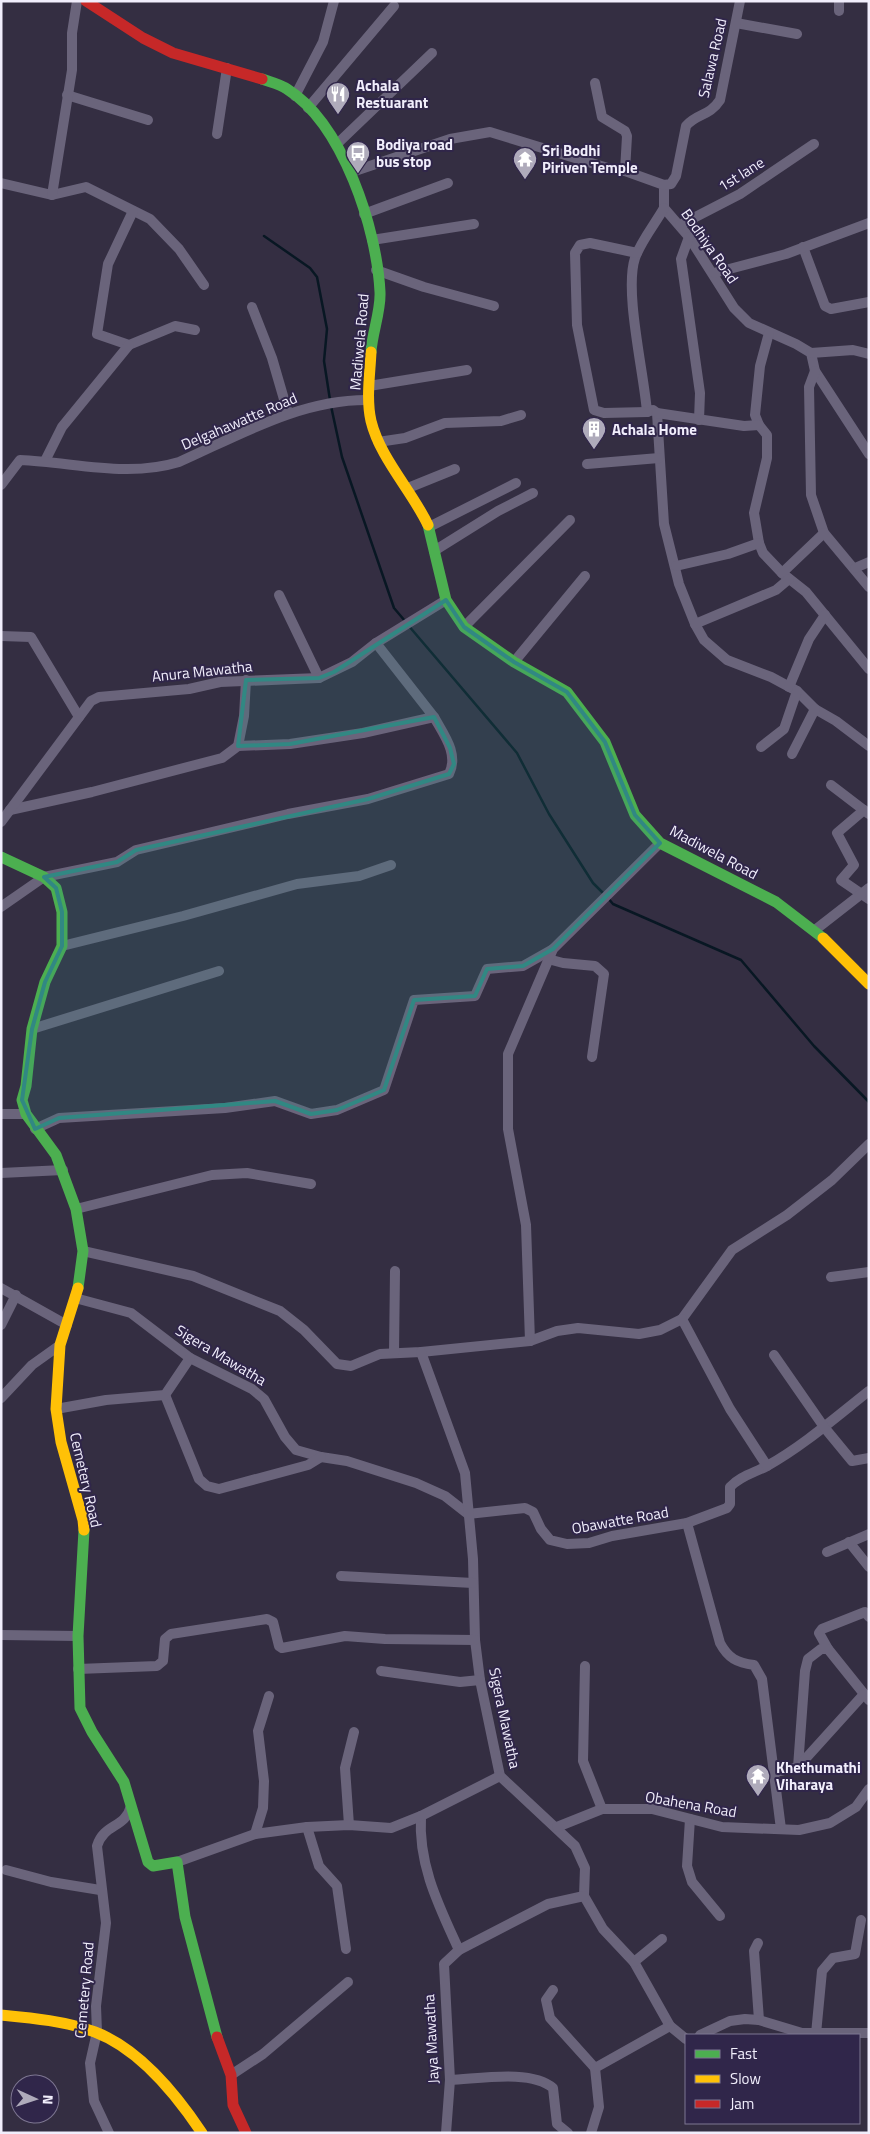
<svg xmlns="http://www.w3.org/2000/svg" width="870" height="2134" viewBox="0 0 870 2134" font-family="'Titillium Web',sans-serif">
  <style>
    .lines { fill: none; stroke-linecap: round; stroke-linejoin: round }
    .stream { stroke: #081723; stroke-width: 2.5 }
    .street { stroke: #6a647b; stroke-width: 10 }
    .fast { stroke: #4caf50; stroke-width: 11 }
    .slow { stroke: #ffc107; stroke-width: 11 }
    .jam { stroke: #c62828; stroke-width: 11 }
    .marked { fill: #318883; fill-opacity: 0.2; stroke: #318883; stroke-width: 4; stroke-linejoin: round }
    .labels { text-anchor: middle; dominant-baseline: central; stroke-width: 4; stroke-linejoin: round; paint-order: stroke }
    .street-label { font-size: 15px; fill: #f1eefc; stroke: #30264a }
    .poi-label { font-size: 15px; font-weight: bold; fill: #f1eefc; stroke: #30264a; text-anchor: start }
  </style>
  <rect width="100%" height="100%" fill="#342e42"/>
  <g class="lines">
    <!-- stream -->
    <g class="stream">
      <path d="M 264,236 L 310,268 L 317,277 L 327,329 L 324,361 L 330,400"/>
      <path d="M 331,406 L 342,457 L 394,608 L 405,621"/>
      <path d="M 408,625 L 517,753 L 549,814 L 593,883 L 604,894"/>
      <path d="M 608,898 L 613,904 L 741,960 L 814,1046 L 869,1102"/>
    </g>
    <!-- street -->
    <g class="street">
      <path d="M 839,1 L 839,11"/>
      <path d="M 736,23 L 797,34"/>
      <path d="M 595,83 L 602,117 L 625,131 L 627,136 L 625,171"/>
      <path d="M 67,95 L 148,120"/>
      <path d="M 295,96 L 323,42 L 334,1"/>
      <path d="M 308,108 L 394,6"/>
      <path d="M 217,134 L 227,68"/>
      <path d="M 337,144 L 432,53"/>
      <path d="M 352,172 L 450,139 L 490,132 L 611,169 L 625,171 L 664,185 L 664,208 L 689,237 L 734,308 L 749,323 L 796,344 L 811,353 L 815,371 L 869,454"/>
      <path d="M 1,183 L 52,195 L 86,187 L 150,219 L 179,249 L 204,285"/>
      <path d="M 664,185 L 671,184 L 676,176 L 686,126 C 697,113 709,117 720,100 L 740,1"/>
      <path d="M 52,195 L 72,70 L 72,33 L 77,1"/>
      <path d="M 664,208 C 655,224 641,241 635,258 C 624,291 644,373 647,412 L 653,410 L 657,413 L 664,524 L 679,584 L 695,624 L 704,640 L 727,660 L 771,677 L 797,691 L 815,709 L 836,721 L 869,746"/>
      <path d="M 133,211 L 108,264 L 97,334 L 129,345 L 175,326 L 195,330"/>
      <path d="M 364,214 L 448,183"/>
      <path d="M 680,225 L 740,194 L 814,144"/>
      <path d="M 689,237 L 681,259 L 700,393 L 699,420"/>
      <path d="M 372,240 L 474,224"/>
      <path d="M 803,247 L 825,306 L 831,309 L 869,302"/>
      <path d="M 637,253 L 590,243 L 580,245 L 575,253 L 577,325 L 594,410 L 604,413 L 647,412"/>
      <path d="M 376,270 L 424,287 L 494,306"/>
      <path d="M 714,273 L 786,254 L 869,223"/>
      <path d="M 252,307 L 272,358 L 288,413"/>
      <path d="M 769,333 L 760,366 L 755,415 L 759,425 L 767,435 L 767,458 L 754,513 L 759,543 L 763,553 L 782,573 L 806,592 L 869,669"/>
      <path d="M 811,353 L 853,350 L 869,354"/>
      <path d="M 815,371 L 809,387 L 811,495 L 824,533 L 869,587"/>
      <path d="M 369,386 L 467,370"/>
      <path d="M 657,413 L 744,426 L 759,425"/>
      <path d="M 378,442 L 405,438 L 445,423 L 501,421 L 521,415"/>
      <path d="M 45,461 L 62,427 L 129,345"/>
      <path d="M 587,464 L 659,458"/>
      <path d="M 1,485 L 20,460 C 73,462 127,478 179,462 C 240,435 301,399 369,400"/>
      <path d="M 408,488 L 455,469"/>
      <path d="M 429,527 L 516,483"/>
      <path d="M 434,551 L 498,511 L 533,493"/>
      <path d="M 676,566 L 728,554 L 759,543"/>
      <path d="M 855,568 L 869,562"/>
      <path d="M 782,573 L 824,533"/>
      <path d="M 279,595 L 319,678"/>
      <path d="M 695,624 L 776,590 L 789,579"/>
      <path d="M 464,627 L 570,520"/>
      <path d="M 1,636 L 31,637 L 79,717"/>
      <path d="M 514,662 L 585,576"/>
      <path d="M 789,687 L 809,639 L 825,615"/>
      <path d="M 238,746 L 244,716 L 246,680"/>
      <path d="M 761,747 L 784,729 L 797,691"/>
      <path d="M 792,754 L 815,709"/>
      <path d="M 831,785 L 869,814"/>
      <path d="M 10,810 L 92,792 L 222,758 L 238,746 L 290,744 L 363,733 L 434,717 L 376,643"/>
      <path d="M 864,810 L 837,833 L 854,865 L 841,880 L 869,899"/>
      <path d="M 1,822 L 91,701 L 99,697 L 189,689 L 220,682 L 319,678 L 352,662 L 376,643 L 446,600"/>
      <path d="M 1,907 L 44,877 L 117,862 L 136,850 L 288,814 L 368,799 L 449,774 C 459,754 444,735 434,717"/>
      <path d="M 815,930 L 869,888"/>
      <path d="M 62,946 L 183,916 L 297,884 L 359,876 L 391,865"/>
      <path d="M 548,959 L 563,963 L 595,966 L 604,974 L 592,1057"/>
      <path d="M 32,1029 L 219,971"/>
      <path d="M 1,1114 L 26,1114"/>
      <path d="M 35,1129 L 59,1118 L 225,1108 L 275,1101 L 311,1114 L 337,1110 L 384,1090 L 414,1000 L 475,996 L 487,969 L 523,966 L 553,949"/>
      <path d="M 1,1173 L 63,1170"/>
      <path d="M 76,1209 L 212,1175 L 247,1173 L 311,1184"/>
      <path d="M 83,1251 L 193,1276 L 280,1311 L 304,1330 L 337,1364 L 351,1366 L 380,1354 L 421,1352 L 530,1341 L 557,1331 L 578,1328 L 639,1334 L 660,1330 L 682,1319 L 732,1250 L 787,1215 L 832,1180 L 869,1144"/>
      <path d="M 831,1277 L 869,1272"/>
      <path d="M 1,1288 L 67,1325"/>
      <path d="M 75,1298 L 131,1313 L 190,1358 L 252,1389 L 264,1399 L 285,1437 L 296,1450 L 321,1457 L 347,1461 L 416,1483 L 445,1496 L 468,1514 L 525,1508 L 533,1512 L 541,1529 L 550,1540 L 567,1544 L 589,1543 L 612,1536 L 687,1523 L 727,1508 L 730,1504 L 730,1487 C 740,1476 754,1473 767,1466 C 803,1446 836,1417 869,1391"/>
      <path d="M 682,1319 L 730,1409 L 767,1466"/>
      <path d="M 1,1325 L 16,1295"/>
      <path d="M 530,1341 L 526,1225 L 508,1129 L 508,1054 L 553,949 L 660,843"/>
      <path d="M 421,1352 L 465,1473 L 473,1559 L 475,1640 L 480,1680 L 500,1776 L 575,1846 L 585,1868 L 584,1896 L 603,1929 L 634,1962 L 670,2026 L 686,2039"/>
      <path d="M 394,1353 L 395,1271"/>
      <path d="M 774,1355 L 824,1427 L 852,1461 L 869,1458"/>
      <path d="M 165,1395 L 199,1479 L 207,1486 L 219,1489 L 308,1465 L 321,1457"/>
      <path d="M 1,1398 L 32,1365 L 60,1345"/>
      <path d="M 56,1409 L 106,1400 L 165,1395 L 190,1358"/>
      <path d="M 687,1523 L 720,1643 C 728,1658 737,1663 754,1665 L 762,1679 L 781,1829"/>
      <path d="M 849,1542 L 869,1567"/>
      <path d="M 827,1552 L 869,1534"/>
      <path d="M 341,1576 L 473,1583"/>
      <path d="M 1,1635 L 78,1636"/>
      <path d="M 828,1649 L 819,1633 L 822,1629 L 865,1612 L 869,1617"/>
      <path d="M 585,1666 L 583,1761 L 602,1809"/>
      <path d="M 78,1669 L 157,1666 L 163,1661 L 165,1639 L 171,1634 L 267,1619 L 273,1622 L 279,1646 L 282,1648 L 345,1636 L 385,1639 L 475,1640"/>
      <path d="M 381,1671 L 460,1682 L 480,1680"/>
      <path d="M 798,1767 L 805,1671 L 808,1659 L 821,1649 L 828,1649 L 869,1700"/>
      <path d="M 772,1773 L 798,1767 L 864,1694"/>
      <path d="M 421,1816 C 418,1865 439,1906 459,1950"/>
      <path d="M 690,1819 L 687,1866 L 692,1882 L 720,1916"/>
      <path d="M 349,1825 L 345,1768 L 354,1732"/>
      <path d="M 307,1827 L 319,1866 L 337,1886 L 346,1949"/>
      <path d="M 557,1827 L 602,1809 L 652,1809 L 722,1827 L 799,1830 L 830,1823 L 856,1807 L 869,1789"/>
      <path d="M 255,1834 L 263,1808 L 264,1781 L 258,1731 L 269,1696"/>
      <path d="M 177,1862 L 255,1834 L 307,1827 L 349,1825 L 391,1828 L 421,1816 L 500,1776"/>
      <path d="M 6,1870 L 51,1882 L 100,1890"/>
      <path d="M 758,1943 L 754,1951 L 759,2020"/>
      <path d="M 634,1962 L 662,1939"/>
      <path d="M 553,1990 L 546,2000 L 550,2018 L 595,2068"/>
      <path d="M 816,2034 L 822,1971 L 833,1958 L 855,1954 L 861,1920"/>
      <path d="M 700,2035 L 730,2021 L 745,2019 L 759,2020 L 802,2033 L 869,2033"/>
      <path d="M 231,2075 L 263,2054 L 348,1982"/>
      <path d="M 450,2080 C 478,2079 531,2069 553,2088 L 557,2124 L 568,2133"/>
      <path d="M 109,2133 L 94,2101 L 90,2063 L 97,2032 L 96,2006 L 106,1923 L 97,1846 C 104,1823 125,1829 131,1806"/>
      <path d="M 446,2133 L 450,2080 L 444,1964 L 459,1950 L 548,1904 L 584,1896"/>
      <path d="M 591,2133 L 599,2107 L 595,2068 L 670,2026"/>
    </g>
    <!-- fast -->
    <g class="fast">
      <path d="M 262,79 C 270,82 280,84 287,89 C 343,124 377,229 380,292 C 381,311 372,333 371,352"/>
      <path d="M 428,525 L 446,600 L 464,627 L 514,662 L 567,692 L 605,742 L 635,815 L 660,843 L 776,902 L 823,938"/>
      <path d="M 1,857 L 44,877 L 56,888 L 62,912 L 62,946 L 45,982 L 32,1029 L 26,1086 L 22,1100 L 26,1114 L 56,1155 L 76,1209 L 83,1251 L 78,1288"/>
      <path d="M 84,1530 L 78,1636 L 80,1708 L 92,1732 L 124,1782 L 148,1862 L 153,1866 L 177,1862 L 185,1917 L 217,2037"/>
    </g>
    <!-- slow -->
    <g class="slow">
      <path d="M 371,352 C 370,374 366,399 371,421 C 380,458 412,491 428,525"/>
      <path d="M 823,938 L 869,984"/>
      <path d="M 78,1288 L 60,1345 L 56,1409 L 61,1442 L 83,1520 L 84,1530"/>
      <path d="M 1,2015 C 32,2018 65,2021 95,2032 C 140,2049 176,2094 202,2133"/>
    </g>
    <!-- jam -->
    <g class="jam">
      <path d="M 86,1 L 143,38 L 173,53 L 262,79"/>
      <path d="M 217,2037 L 231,2075 L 233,2105 L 246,2133"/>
    </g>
  </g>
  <!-- marked area -->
  <path class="marked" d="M 446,600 L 464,627 L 514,662 L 567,692 L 605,742 L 635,815 L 660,843 L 553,949 L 523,966 L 487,969 L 475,996 L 414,1000 L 384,1090 L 337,1110 L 311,1114 L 275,1101 L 59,1118 L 35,1129 L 22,1100 L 32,1029 L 45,982 L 62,946 L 62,912 L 56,888 L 44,877 L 117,862 L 136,850 L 368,799 L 449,774 L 454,764 L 450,748 L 434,717 L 290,744 L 238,746 L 246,680 L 319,678 L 334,672 Z"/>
  <!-- icons -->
  <defs>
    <g id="restaurant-pin" transform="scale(1.25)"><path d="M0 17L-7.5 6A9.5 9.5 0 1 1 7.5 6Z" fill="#afabbb" stroke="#30264a"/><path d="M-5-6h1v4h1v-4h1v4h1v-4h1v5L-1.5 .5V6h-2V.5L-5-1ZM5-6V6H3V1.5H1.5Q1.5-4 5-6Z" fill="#fff"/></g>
    <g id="bus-pin" transform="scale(1.25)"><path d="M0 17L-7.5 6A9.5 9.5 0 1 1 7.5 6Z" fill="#afabbb" stroke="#30264a"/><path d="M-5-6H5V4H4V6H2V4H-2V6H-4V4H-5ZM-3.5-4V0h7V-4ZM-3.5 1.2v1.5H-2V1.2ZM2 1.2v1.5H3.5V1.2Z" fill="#fff"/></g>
    <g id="temple-pin" transform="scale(1.25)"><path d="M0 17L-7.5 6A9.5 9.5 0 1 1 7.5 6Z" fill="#afabbb" stroke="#30264a"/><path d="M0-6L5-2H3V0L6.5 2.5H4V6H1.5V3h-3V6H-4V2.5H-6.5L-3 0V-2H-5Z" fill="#fff"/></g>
    <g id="building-pin" transform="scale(1.25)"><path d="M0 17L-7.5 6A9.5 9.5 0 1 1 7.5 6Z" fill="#afabbb" stroke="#30264a"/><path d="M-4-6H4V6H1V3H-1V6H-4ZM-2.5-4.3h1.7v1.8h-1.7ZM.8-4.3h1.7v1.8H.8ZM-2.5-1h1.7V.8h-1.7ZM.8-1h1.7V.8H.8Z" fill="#fff"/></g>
  </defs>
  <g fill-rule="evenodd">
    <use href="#restaurant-pin" x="338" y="94"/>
    <use href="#bus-pin" x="358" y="153"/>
    <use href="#temple-pin" x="525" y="159"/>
    <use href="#building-pin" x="594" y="429"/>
    <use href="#temple-pin" x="758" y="1776"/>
  </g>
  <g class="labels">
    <!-- street labels -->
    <g class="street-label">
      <text transform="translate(712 58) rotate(-77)">Salawa Road</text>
      <text transform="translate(741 174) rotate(-32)">1st lane</text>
      <text transform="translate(710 246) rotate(55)">Bodhiya Road</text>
      <text transform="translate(359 342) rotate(-85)">Madiwela Road</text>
      <text transform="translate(239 421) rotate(-23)">Delgahawatte Road</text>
      <text transform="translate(202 671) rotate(-6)">Anura Mawatha</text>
      <text transform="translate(714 852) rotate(28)">Madiwela Road</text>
      <text transform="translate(221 1355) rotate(31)">Sigera Mawatha</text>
      <text transform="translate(86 1480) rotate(77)">Cemetery Road</text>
      <text transform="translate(620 1520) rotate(-10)">Obawatte Road</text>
      <text transform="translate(505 1718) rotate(78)">Sigera Mawatha</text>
      <text transform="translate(691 1804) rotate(10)">Obahena Road</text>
      <text transform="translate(84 1990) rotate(-85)">Cemetery Road</text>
      <text transform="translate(431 2039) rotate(-93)">Jaya Mawatha</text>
    </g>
    <!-- poi labels -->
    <g class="poi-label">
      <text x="356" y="85">Achala<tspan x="356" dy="17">Restuarant</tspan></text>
      <text x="376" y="144">Bodiya road<tspan x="376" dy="17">bus stop</tspan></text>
      <text x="542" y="150">Sri Bodhi<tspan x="542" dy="17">Piriven Temple</tspan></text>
      <text x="612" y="429">Achala Home</text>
      <text x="776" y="1767">Khethumathi<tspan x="776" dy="17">Viharaya</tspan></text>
    </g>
  </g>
  <!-- border -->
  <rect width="870" height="2134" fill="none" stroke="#f1eefc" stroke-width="5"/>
  <!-- legend -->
  <rect x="685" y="2034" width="175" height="90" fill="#30264a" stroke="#7d7691"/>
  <rect x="695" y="2050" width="25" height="8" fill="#4caf50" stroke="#7d7691"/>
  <text x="730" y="2059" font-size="15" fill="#f1eefc">Fast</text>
  <rect x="695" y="2075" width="25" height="8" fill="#ffc107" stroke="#7d7691"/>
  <text x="730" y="2084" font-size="15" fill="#f1eefc">Slow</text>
  <rect x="695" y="2100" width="25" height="8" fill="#c62828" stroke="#7d7691"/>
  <text x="730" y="2109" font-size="15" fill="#f1eefc">Jam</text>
  <!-- north arrow -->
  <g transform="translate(35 2099) rotate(93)"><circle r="24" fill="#30264a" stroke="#7d7691"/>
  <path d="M0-4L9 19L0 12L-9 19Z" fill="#afabbb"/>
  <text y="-8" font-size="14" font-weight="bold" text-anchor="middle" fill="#f1eefc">N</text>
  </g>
</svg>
